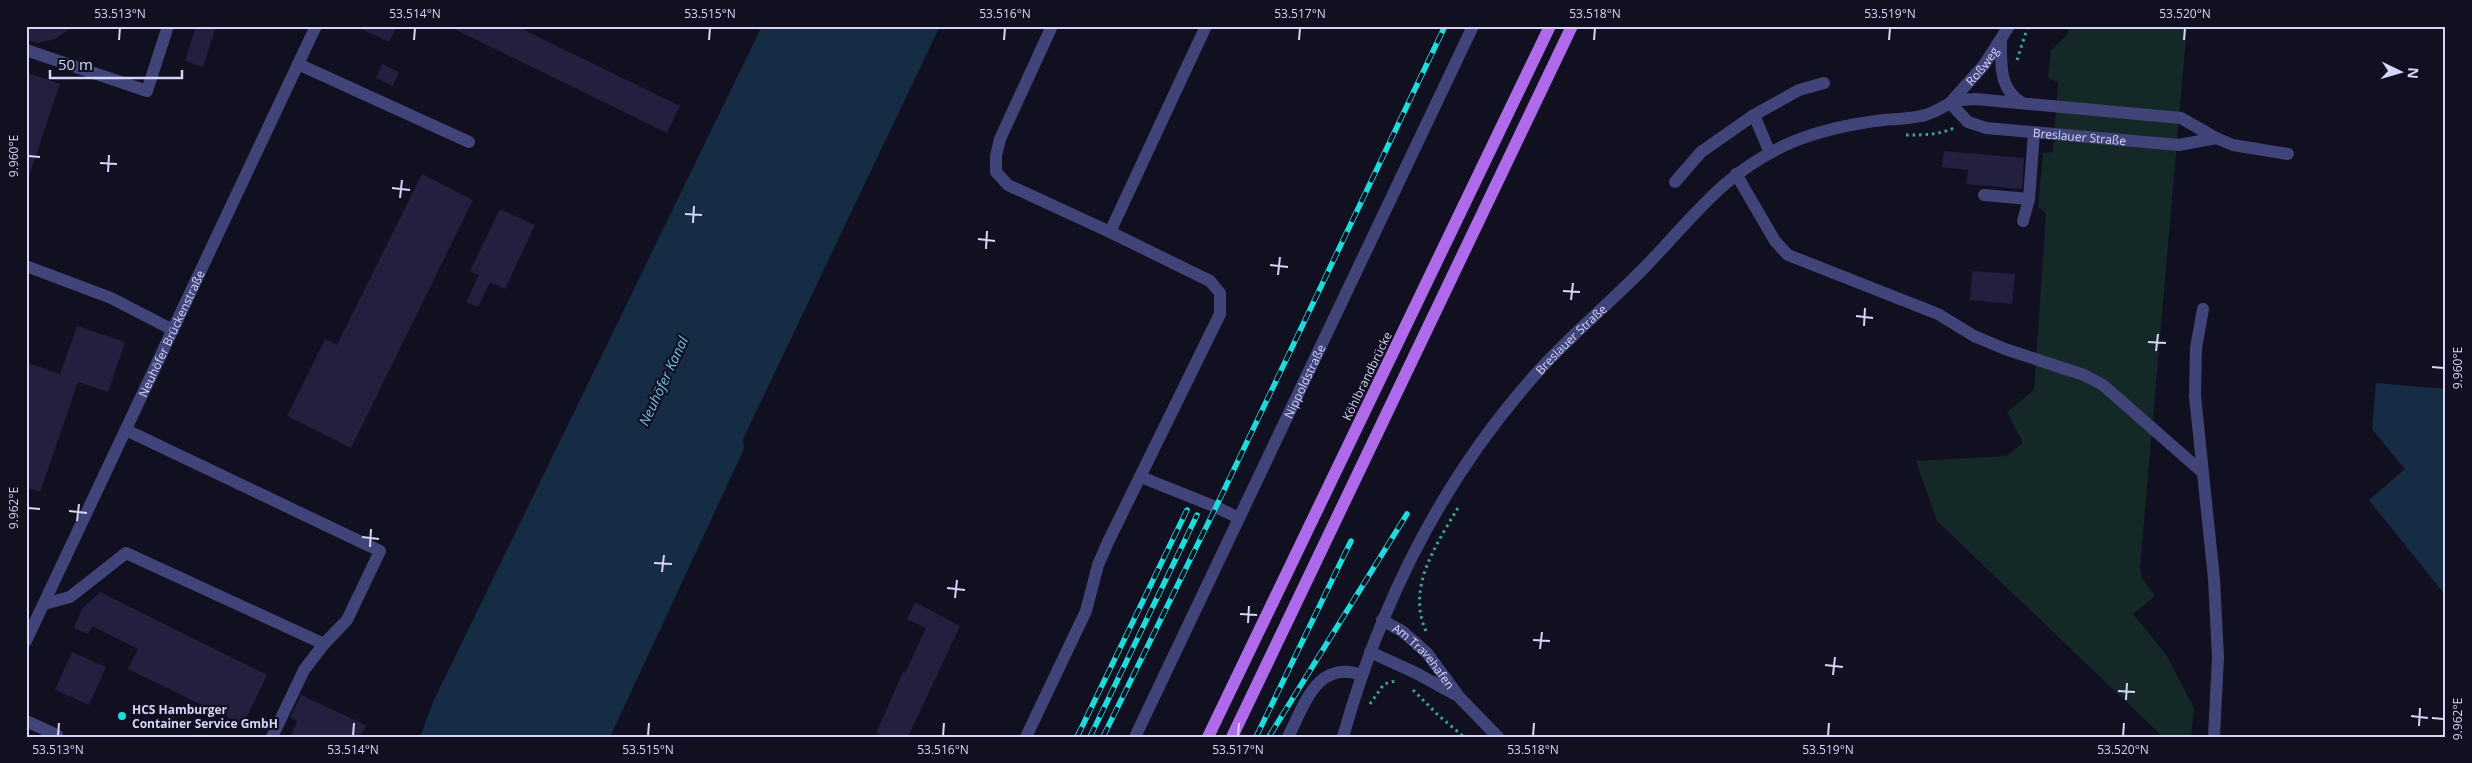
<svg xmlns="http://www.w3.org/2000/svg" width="2472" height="763" viewBox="0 0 2472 763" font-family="'Open Sans',sans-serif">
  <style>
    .green { fill: #142927 }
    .water { fill: #162c45 }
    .building { fill: #221f3f }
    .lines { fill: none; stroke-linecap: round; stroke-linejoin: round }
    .path { stroke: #3ea595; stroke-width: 3; stroke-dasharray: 2.5 4; stroke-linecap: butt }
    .minor { stroke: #414479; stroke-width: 12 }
    .major { stroke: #af6aeb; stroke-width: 12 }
    .rail-casing { stroke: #1ddcdd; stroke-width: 5.5 }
    .rail { stroke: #111020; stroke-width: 4; stroke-dasharray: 11; stroke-linecap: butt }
    .ticks { fill: none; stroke: #d6d5f9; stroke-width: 2 }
    .poi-dot { fill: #1ddcdd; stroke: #111020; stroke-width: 2 }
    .labels { text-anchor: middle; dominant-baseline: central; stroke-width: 4.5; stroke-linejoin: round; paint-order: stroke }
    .street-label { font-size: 12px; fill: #d6d5f9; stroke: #111020 }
    .poi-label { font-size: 12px; font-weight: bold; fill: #d6d5f9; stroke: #111020; text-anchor: start }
    .water-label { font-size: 14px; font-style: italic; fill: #70bfec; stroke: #111020 }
    .neatline { fill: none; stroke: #d6d5f9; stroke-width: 2 }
    .ticks-label { font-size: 12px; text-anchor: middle; fill: #d6d5f9 }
  </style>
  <rect width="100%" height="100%" fill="#111020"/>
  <!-- green -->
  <path class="green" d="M 2069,26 L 2187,26 L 2140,567 L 2142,578 L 2155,596 L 2133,614 L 2167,656 L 2194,708 L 2191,737 L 2163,737 L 1937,521 L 1916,461 L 2006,456 L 2023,443 L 2007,412 L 2034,390 L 2046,213 L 2038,207 L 2043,153 L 2053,152 L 2058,82 L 2048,78 L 2051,50 L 2068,34 Z"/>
  <!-- water -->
  <g class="water">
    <path d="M 762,26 L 940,26 L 743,439 L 744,449 L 610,737 L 420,737 L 433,702 Z"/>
    <path d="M 2376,383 L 2446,389 L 2446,596 L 2369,500 L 2405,469 L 2372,429 Z"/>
  </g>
  <!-- building -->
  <g class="building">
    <path d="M 26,26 L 74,26 L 55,39 L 38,43 L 26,40 Z"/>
    <path d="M 196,26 L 216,26 L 203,67 L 185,61 Z"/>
    <path d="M 355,26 L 397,26 L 389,42 Z"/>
    <path d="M 448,26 L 516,26 L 680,106 L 667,133 Z"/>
    <path d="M 382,64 L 399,72 L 393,86 L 376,78 Z"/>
    <path d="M 26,72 L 60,84 L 29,176 L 26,176 Z"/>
    <path d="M 1944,151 L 2024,158 L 2022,189 L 1966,184 L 1968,170 L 1942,167 Z"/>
    <path d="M 422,174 L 473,200 L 351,448 L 287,416 L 325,339 L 337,345 Z"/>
    <path d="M 500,209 L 535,225 L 505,289 L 490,282 L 478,307 L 466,302 L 479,275 L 470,271 Z"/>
    <path d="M 1972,271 L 2015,274 L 2012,304 L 1970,300 Z"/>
    <path d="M 77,326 L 125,342 L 108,392 L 78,382 L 40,492 L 26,487 L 26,362 L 60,374 Z"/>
    <path d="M 100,592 L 267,675 L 243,725 L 128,669 L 138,649 L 92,626 L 88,634 L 74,628 L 82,609 Z"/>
    <path d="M 915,602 L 960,626 L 908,737 L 884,737 L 876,733 L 903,672 L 905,673 L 926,628 L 907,619 Z"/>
    <path d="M 72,652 L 106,667 L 89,705 L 55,690 Z"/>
    <path d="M 301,695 L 366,725 L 360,737 L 290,737 L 297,721 L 290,718 Z"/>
  </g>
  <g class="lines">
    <!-- path -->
    <g class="path">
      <path d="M 2017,60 L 2028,26"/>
      <path d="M 1906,135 C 1924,135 1938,135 1954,128"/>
      <path d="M 1426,631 C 1406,587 1437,544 1459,506"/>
      <path d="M 1413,690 L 1438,715 L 1464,737"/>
      <path d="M 1370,704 L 1384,684 L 1395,681"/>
    </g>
    <!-- minor -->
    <g class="minor">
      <path d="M 1052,26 L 1000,139 L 996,156 L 996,172 L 1008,185 L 1110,232"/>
      <path d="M 2001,41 C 2001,65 1999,89 2022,103"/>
      <path d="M 26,50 L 147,91 L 168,26"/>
      <path d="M 298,64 L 469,142"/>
      <path id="s1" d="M 1950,103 L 1968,122 L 1986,128 L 2179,145 L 2216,138"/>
      <path id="s2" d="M 1950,103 L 1984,65 L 2009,26"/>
      <path d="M 1770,153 L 1754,115 L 1799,90 L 1824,83"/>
      <path d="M 1736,174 L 1775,241 L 1788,255 L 1938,314 L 1974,336 L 2005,349 L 2084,375 L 2103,385 L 2201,471"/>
      <path d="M 1675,182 L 1701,152 L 1754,115"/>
      <path d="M 1984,195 L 2029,199 L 2034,133"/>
      <path d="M 2023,221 L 2029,199"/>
      <path d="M 26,266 L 111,298 L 173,330"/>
      <path d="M 2203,309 L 2196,348 L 2195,396 L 2214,579 L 2218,657 L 2214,737"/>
      <path d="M 126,430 L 380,551 L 347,620 L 324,644 L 304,670 L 272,737"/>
      <path d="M 1141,477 L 1216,507 L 1239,518"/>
      <path d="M 44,604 L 70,597 L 126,553 L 324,644"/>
      <path id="s3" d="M 1382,620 L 1402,631 L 1427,653 L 1460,698 L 1498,737"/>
      <path id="s4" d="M 26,641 L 316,26"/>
      <path d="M 1370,652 L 1416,673 L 1456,695"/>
      <path d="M 26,721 L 57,735"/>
      <path d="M 1026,737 L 1086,611 L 1098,565 L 1108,542 L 1220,314 L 1220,293 L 1210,281 L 1110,232 L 1206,26"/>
      <path id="s5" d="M 1135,737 L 1473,26"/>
      <path d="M 1288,737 C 1305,704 1317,659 1362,675"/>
      <path id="s6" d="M 1343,737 C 1380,604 1442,480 1534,376 C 1567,338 1607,306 1643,269 C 1693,218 1722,173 1790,143 C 1820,130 1851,124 1883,120 C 1896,119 1909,119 1921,116 C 1933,114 1941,107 1951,103 C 1958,99 1967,100 1975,99 L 2181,118 L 2216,138 L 2233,145 L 2288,154"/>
    </g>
    <!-- major -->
    <g class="major">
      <path d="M 1208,737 L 1550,26"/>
      <path d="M 1232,737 L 1572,26"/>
    </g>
    <!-- rail casing -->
    <g class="rail-casing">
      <g id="rail">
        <path d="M 1270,735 L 1407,514"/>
        <path d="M 1077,737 L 1187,510"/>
        <path d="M 1090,737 L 1197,515"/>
        <path d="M 1103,737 L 1216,507 L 1445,26"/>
        <path d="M 1256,737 L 1351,541"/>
      </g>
    </g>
    <!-- rail -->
    <use href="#rail" class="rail"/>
  </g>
  <!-- ticks -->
  <path class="ticks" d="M 119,40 L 120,28M 414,40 L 415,28M 709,40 L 710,28M 1004,40 L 1005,28M 1299,40 L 1300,28M 1594,40 L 1595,28M 1889,40 L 1890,28M 2184,40 L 2185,28M 28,156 L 40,157M 100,163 L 117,164M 108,172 L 109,155M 392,188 L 410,190M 400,198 L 402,180M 685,214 L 702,215M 693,223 L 694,206M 978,239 L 995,241M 986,249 L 987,231M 1270,265 L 1288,267M 1278,275 L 1280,257M 1563,291 L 1580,292M 1571,300 L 1573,283M 1856,316 L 1873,318M 1864,326 L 1865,308M 2148,342 L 2166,343M 2156,351 L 2158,334M 2432,367 L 2444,368M 28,508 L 40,509M 69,511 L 87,513M 77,521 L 79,504M 362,537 L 379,539M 370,547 L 371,529M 654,563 L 672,564M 662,572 L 664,555M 947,588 L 965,590M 955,598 L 957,580M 1240,614 L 1257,615M 1248,623 L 1249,606M 1533,640 L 1550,641M 1540,649 L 1542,632M 1825,665 L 1843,667M 1833,675 L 1835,657M 2118,691 L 2135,692M 2126,700 L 2127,683M 2411,716 L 2428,718M 2432,718 L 2444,719M 2419,726 L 2420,708M 58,736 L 59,723M 353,736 L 354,723M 648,736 L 649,723M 943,736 L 944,723M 1238,736 L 1239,723M 1533,736 L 1534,723M 1828,736 L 1829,723M 2123,736 L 2124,723"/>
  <!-- markers -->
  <circle class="poi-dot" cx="122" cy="716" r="5"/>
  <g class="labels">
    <!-- street labels -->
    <g class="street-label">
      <text stroke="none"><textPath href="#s2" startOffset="49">Roßweg</textPath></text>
      <text stroke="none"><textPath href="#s1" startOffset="139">Breslauer Straße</textPath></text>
      <text stroke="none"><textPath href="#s4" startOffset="340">Neuhöfer Brückenstraße</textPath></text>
      <text stroke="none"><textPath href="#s6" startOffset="464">Breslauer Straße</textPath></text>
      <text transform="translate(1367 376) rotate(-64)">Köhlbrandbrücke</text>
      <text stroke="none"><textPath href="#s5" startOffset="394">Nippoldstraße</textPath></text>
      <text stroke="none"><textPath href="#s3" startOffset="56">Am Travehafen</textPath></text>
    </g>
    <!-- poi labels -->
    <g class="poi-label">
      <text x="132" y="709">HCS Hamburger<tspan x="132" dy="14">Container Service GmbH</tspan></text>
    </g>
    <!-- water labels -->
    <g class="water-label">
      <text transform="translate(663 381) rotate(-65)">Neuhöfer Kanal</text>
    </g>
  </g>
  <!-- border -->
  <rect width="2472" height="763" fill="none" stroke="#111020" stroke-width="55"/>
  <!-- north arrow -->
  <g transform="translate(2400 72) rotate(95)" stroke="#111020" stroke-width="4" paint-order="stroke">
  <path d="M0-4L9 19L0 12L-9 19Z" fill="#d6d5f9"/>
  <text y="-8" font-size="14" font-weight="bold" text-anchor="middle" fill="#d6d5f9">N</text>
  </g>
  <!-- scale -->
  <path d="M50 70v8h132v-8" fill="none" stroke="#d6d5f9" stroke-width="2.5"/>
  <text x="58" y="70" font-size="15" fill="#d6d5f9" stroke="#111020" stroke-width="4" paint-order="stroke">50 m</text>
  <rect x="28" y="28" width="2416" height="708" class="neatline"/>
  <g class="ticks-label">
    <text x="120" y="18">53.513°N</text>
    <text x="415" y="18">53.514°N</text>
    <text x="710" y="18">53.515°N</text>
    <text x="1005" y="18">53.516°N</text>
    <text x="1300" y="18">53.517°N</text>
    <text x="1595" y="18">53.518°N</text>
    <text x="1890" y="18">53.519°N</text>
    <text x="2185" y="18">53.520°N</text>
    <text transform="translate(14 156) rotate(-90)" y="4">9.960°E</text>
    <text transform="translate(2458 368) rotate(-90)" y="4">9.960°E</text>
    <text transform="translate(14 508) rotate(-90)" y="4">9.962°E</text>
    <text transform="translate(2458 719) rotate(-90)" y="4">9.962°E</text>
    <text x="58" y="754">53.513°N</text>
    <text x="353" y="754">53.514°N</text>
    <text x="648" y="754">53.515°N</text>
    <text x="943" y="754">53.516°N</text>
    <text x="1238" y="754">53.517°N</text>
    <text x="1533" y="754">53.518°N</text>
    <text x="1828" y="754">53.519°N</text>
    <text x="2123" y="754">53.520°N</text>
  </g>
</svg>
